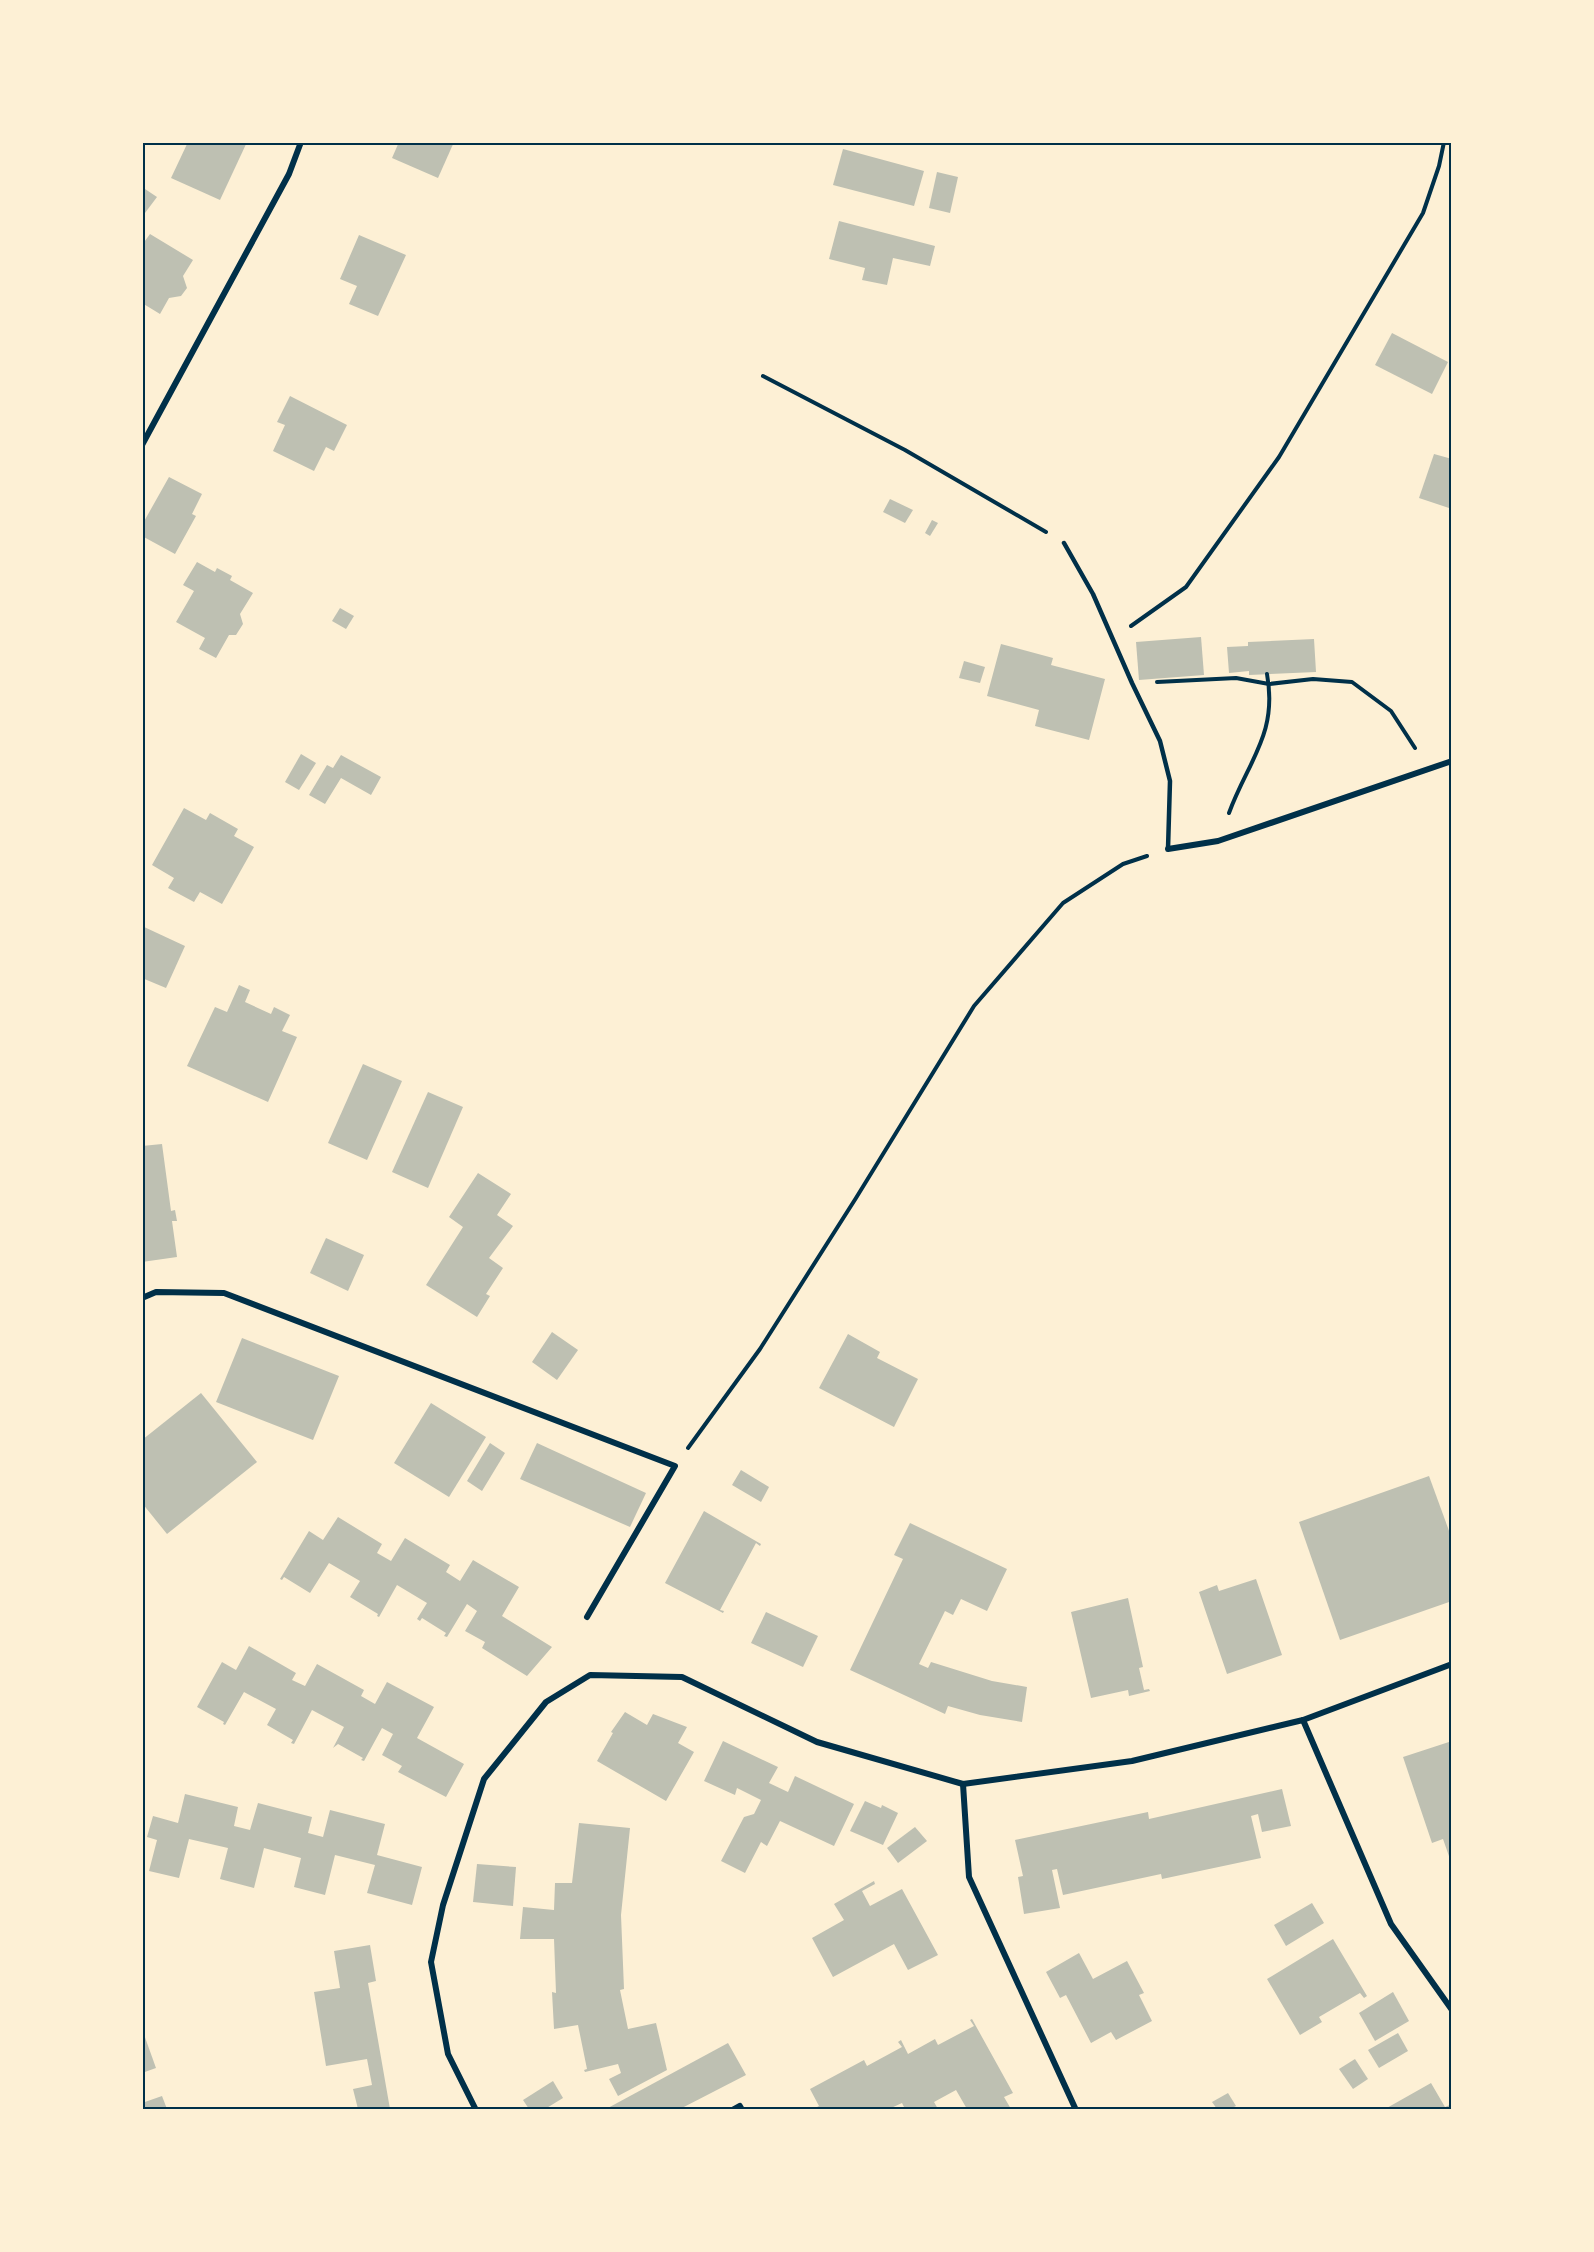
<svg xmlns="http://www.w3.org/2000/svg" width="1594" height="2252" viewBox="0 0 1594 2252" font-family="Signika,sans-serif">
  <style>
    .building { fill: #bec0b2 }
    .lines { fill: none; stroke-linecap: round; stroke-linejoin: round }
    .path { stroke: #003049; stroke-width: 4 }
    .service { stroke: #003049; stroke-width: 4.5 }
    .minor { stroke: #003049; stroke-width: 6 }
    .neatline { fill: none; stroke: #003049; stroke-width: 2 }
  </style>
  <rect width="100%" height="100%" fill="#fdf0d5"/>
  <!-- building -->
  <g class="building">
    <path d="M 188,142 L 247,142 L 220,200 L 171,178 Z"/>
    <path d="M 399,142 L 454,142 L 438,178 L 392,158 Z"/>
    <path d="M 843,149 L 924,171 L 914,206 L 833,185 Z"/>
    <path d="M 937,172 L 958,177 L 950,213 L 929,208 Z"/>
    <path d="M 142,187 L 157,197 L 142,217 Z"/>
    <path d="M 839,221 L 935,246 L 930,266 L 893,258 L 887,285 L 862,280 L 865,268 L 829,259 Z"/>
    <path d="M 150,234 L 193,260 L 183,276 L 187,288 L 181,296 L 169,298 L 160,314 L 142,303 L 142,245 Z"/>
    <path d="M 359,235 L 406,255 L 378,316 L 349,304 L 357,286 L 340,279 Z"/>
    <path d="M 1392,333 L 1448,362 L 1432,394 L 1375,365 Z"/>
    <path d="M 290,396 L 347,425 L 334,451 L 326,447 L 314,471 L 273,451 L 285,425 L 277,422 Z"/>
    <path d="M 1434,454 L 1452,459 L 1452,509 L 1419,498 Z"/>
    <path d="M 169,477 L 202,494 L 192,514 L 196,516 L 175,554 L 142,536 L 142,525 Z"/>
    <path d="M 890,499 L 913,510 L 905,523 L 883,512 Z"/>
    <path d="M 932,520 L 938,523 L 930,536 L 925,533 Z"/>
    <path d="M 197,562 L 215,572 L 217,568 L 232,576 L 230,580 L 253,593 L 240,614 L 243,624 L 236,635 L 229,635 L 216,658 L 199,649 L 205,638 L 176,622 L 194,591 L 183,585 Z"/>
    <path d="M 340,608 L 354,616 L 346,629 L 332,621 Z"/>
    <path d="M 1201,637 L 1204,675 L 1139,680 L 1136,642 Z"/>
    <path d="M 1314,639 L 1316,672 L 1249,675 L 1249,671 L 1229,673 L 1227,647 L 1248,646 L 1248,642 Z"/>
    <path d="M 1001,644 L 1053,658 L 1051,665 L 1105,679 L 1089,740 L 1035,726 L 1039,710 L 987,696 Z"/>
    <path d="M 964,661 L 985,667 L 980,683 L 959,678 Z"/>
    <path d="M 301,754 L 316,763 L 299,790 L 285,782 Z"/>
    <path d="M 341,755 L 381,777 L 371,795 L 341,778 L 325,804 L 309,795 L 327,765 L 333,768 Z"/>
    <path d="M 184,808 L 206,820 L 210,813 L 238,829 L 234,836 L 254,847 L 222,904 L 200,892 L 194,902 L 168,888 L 174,878 L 152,865 Z"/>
    <path d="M 142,926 L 185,946 L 166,988 L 142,978 Z"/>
    <path d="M 239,985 L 250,990 L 245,1002 L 271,1014 L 274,1007 L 290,1015 L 282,1031 L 297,1037 L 268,1102 L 187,1066 L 215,1007 L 227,1012 Z"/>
    <path d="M 363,1064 L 402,1081 L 367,1160 L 328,1143 Z"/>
    <path d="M 428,1092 L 463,1107 L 428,1188 L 392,1172 Z"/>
    <path d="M 162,1144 L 171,1211 L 175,1210 L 177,1221 L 172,1221 L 177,1257 L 142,1262 L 142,1146 Z"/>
    <path d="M 478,1173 L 511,1194 L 497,1215 L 513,1226 L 489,1258 L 503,1268 L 486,1294 L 490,1296 L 477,1317 L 426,1285 L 463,1227 L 449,1217 Z"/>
    <path d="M 326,1238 L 364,1255 L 348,1291 L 310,1273 Z"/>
    <path d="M 552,1332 L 578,1350 L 557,1380 L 532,1362 Z"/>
    <path d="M 848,1334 L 880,1352 L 877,1358 L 918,1379 L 894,1427 L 819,1388 Z"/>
    <path d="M 242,1338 L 339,1376 L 313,1440 L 216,1402 Z"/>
    <path d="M 201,1393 L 257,1462 L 167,1534 L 142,1503 L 142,1440 Z"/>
    <path d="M 431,1403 L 486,1437 L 449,1497 L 394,1463 Z"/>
    <path d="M 490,1443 L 505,1453 L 482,1491 L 467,1481 Z"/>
    <path d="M 537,1443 L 646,1493 L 630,1527 L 520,1479 Z"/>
    <path d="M 741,1470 L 769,1487 L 761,1502 L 732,1485 Z"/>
    <path d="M 1429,1476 L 1452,1539 L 1452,1601 L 1340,1640 L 1299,1522 Z"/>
    <path d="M 704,1511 L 761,1544 L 760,1546 L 756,1543 L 720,1610 L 724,1611 L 723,1613 L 665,1583 Z"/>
    <path d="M 338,1517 L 382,1544 L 377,1553 L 391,1561 L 405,1538 L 450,1565 L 446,1572 L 460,1581 L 473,1560 L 519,1587 L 502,1616 L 552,1647 L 527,1676 L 482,1648 L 485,1642 L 465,1631 L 477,1611 L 467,1604 L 447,1637 L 444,1636 L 446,1633 L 422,1618 L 420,1621 L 417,1619 L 427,1603 L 397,1585 L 379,1617 L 377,1616 L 378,1614 L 350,1597 L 360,1581 L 329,1563 L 310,1593 L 284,1577 L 282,1580 L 280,1579 L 309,1531 L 323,1540 Z"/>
    <path d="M 910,1523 L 1007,1569 L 987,1611 L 961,1599 L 953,1615 L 945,1611 L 919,1664 L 928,1668 L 931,1662 L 992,1681 L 1027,1687 L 1022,1722 L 980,1715 L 948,1706 L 945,1714 L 850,1670 L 903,1559 L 894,1555 Z"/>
    <path d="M 1256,1579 L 1282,1655 L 1227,1674 L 1199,1592 L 1217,1585 L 1219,1591 Z"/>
    <path d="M 1128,1598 L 1143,1667 L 1139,1668 L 1144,1690 L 1149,1689 L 1150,1691 L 1129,1696 L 1128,1690 L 1091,1698 L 1071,1612 Z"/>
    <path d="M 766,1612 L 818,1636 L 803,1667 L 751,1643 Z"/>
    <path d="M 249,1646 L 296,1673 L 292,1680 L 305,1686 L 317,1664 L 364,1690 L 361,1696 L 375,1704 L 387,1682 L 434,1707 L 417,1738 L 464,1764 L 446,1797 L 398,1772 L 402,1766 L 382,1755 L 393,1734 L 382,1728 L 364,1761 L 361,1760 L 363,1758 L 338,1744 L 333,1748 L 344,1727 L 312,1710 L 294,1744 L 291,1743 L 293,1740 L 267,1725 L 276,1709 L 244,1692 L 225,1725 L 223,1724 L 224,1722 L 197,1707 L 222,1662 L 236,1670 Z"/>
    <path d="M 625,1712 L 647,1725 L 653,1714 L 687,1727 L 678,1743 L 694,1752 L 666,1801 L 597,1761 L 613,1733 L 611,1732 Z"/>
    <path d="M 723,1741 L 778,1767 L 769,1783 L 788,1792 L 795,1776 L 854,1804 L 834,1846 L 780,1821 L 767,1846 L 761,1842 L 745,1873 L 721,1861 L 744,1817 L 754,1814 L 761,1800 L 737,1788 L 735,1795 L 704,1781 Z"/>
    <path d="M 1452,1741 L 1452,1862 L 1451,1862 L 1443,1839 L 1432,1843 L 1403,1757 Z"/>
    <path d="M 1282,1789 L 1291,1826 L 1262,1832 L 1258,1814 L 1251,1816 L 1261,1858 L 1162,1879 L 1161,1874 L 1063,1895 L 1057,1869 L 1052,1870 L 1060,1908 L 1024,1914 L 1018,1877 L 1023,1876 L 1015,1840 L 1148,1812 L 1149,1819 Z"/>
    <path d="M 185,1794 L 238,1807 L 234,1826 L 250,1830 L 258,1803 L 312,1817 L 308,1833 L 323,1837 L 330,1810 L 385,1824 L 377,1855 L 422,1867 L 412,1905 L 367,1893 L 375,1865 L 335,1855 L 325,1895 L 294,1887 L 301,1858 L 264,1848 L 254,1888 L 220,1879 L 228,1848 L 189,1839 L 179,1878 L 149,1871 L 157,1840 L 147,1837 L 153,1816 L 178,1823 Z"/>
    <path d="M 865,1801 L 881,1808 L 882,1805 L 898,1813 L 883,1845 L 850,1831 Z"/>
    <path d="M 579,1823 L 630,1828 L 621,1915 L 624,1989 L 620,1990 L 628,2029 L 656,2023 L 667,2070 L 618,2096 L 609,2079 L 621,2073 L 618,2064 L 585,2072 L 584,2070 L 587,2069 L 578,2025 L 554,2029 L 552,1992 L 556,1993 L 554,1939 L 520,1939 L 523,1907 L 554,1910 L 555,1883 L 572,1883 Z"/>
    <path d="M 915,1827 L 927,1841 L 898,1863 L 887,1848 Z"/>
    <path d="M 477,1864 L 516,1867 L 513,1906 L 473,1902 Z"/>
    <path d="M 874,1881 L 875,1884 L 862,1891 L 870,1906 L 902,1889 L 938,1955 L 908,1970 L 894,1944 L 833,1977 L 812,1938 L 844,1920 L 834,1904 Z"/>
    <path d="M 1312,1903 L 1324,1923 L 1286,1946 L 1274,1925 Z"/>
    <path d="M 1333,1939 L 1367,1996 L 1364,1998 L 1360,1993 L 1319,2017 L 1322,2022 L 1300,2035 L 1267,1979 Z"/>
    <path d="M 370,1945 L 376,1981 L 368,1983 L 390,2109 L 358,2109 L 353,2089 L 372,2085 L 367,2059 L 326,2066 L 314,1992 L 340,1988 L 334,1951 Z"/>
    <path d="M 1079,1953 L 1093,1979 L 1127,1961 L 1144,1993 L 1139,1995 L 1152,2021 L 1116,2040 L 1111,2032 L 1091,2043 L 1066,1995 L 1060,1998 L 1046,1972 Z"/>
    <path d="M 1393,1992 L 1409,2021 L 1375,2041 L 1359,2013 Z"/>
    <path d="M 972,2019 L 1013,2093 L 1004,2097 L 1011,2109 L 967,2109 L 956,2090 L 934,2102 L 938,2109 L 905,2109 L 902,2103 L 889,2109 L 813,2109 L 819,2106 L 810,2089 L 864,2060 L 867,2066 L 902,2047 L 898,2042 L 901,2040 L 908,2054 L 935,2039 L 938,2045 L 974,2026 L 970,2020 Z"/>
    <path d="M 142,2029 L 156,2068 L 142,2073 Z"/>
    <path d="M 1398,2033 L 1408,2051 L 1379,2068 L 1368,2050 Z"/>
    <path d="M 728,2043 L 746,2075 L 680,2109 L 606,2109 Z"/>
    <path d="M 1355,2059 L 1368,2079 L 1353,2089 L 1339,2069 Z"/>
    <path d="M 553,2081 L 563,2098 L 545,2109 L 529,2109 L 523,2100 Z"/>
    <path d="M 1431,2083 L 1445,2107 L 1452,2104 L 1452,2109 L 1385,2109 Z"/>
    <path d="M 1228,2093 L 1236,2106 L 1230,2109 L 1217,2109 L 1212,2102 Z"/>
    <path d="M 162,2096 L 167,2109 L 143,2109 L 142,2103 Z"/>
  </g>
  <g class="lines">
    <!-- path -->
    <g class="path">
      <path d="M 763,376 L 905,450 L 1046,532"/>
      <path d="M 1131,626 L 1186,587 L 1279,457 L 1423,213 L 1439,166 L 1444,142"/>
      <path d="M 1157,682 L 1236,678 L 1269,684 L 1313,679 L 1352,682 L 1391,711 L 1415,748"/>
      <path d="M 1229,813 C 1248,761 1278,734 1267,674"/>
      <path d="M 688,1448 L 760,1349 L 856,1198 L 974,1006 L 1063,903 L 1123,864 L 1147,856"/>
    </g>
    <!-- service -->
    <g class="service">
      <path d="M 1064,543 L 1093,594 L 1132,683 L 1160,741 L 1170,781 L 1168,849"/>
      <path d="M 731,2110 L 740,2105 L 743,2110"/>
    </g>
    <!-- minor -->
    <g class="minor">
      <path d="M 142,445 L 289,174 L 301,142"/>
      <path d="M 1168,849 L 1218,841 L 1452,761"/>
      <path d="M 142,1298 L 156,1292 L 224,1293 L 675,1466 L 587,1617"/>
      <path d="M 1303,1720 L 1391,1924 L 1452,2010"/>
      <path d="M 963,1784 L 969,1877 L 1076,2110"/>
      <path d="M 476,2110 L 448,2054 L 431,1962 L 443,1905 L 484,1779 L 546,1702 L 590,1675 L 682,1677 L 817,1742 L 963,1784 L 1132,1761 L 1303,1720 L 1452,1664"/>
    </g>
  </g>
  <!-- border -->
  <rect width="1594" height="2252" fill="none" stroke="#fdf0d5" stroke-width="288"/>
  <rect x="144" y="144" width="1306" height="1964" class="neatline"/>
</svg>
